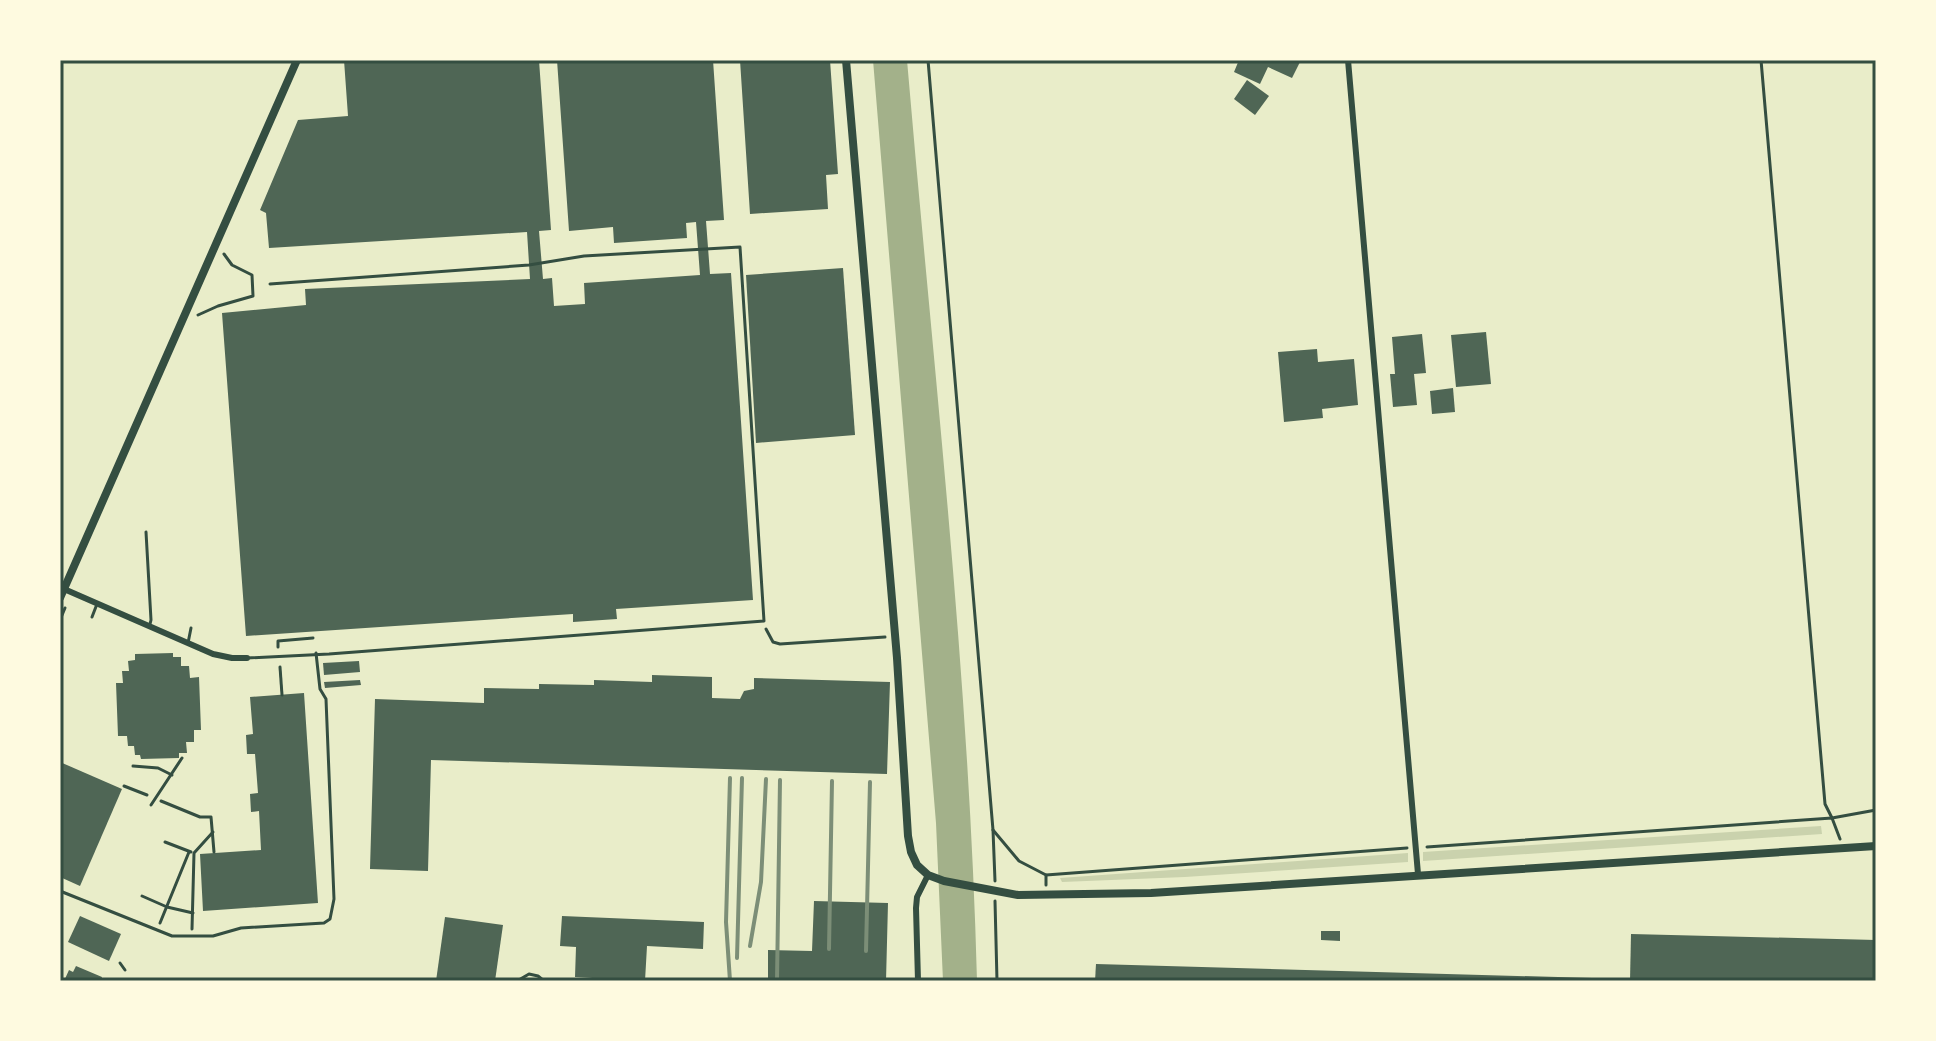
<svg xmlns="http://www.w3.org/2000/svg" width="1936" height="1041" viewBox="0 0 1936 1041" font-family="'Playfair Display',serif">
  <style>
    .green { fill: #cad2ad }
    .water { fill: #a3b18a }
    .building { fill: #4f6655 }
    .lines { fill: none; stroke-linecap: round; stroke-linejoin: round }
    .path { stroke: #344e41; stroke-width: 3 }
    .service { stroke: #344e41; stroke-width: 3 }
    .minor { stroke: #344e41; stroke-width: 6 }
    .tertiary { stroke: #344e41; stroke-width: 8 }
    .rail { stroke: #7c8e77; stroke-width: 4 }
    .neatline { fill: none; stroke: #344e41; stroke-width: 3 }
  </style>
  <rect width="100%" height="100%" fill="#e9edc9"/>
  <!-- green -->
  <g class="green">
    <path d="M 1821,826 L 1822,834 L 1423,861 L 1423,852 Z"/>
    <path d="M 1408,853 L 1408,862 L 1185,877 L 1062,882 L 1060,878 Z"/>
  </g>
  <!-- water -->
  <path class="water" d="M 873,60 L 907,60 C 933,367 969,673 977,981 L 943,981 L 936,823 Z"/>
  <!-- building -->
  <g class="building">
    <path d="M 344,60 L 539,60 L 551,230 L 539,231 L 543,279 L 552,278 L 554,306 L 585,304 L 584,283 L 700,275 L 696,222 L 686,223 L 687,238 L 614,243 L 613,227 L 569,231 L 557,60 L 713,60 L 724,220 L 706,221 L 710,274 L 731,273 L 753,600 L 616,609 L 617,619 L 573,622 L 573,614 L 246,636 L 222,313 L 306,305 L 305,289 L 530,279 L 527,232 L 269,248 L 266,213 L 260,210 L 298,120 L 348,116 Z"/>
    <path d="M 740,60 L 830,60 L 838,174 L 826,175 L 828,209 L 750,214 Z"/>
    <path d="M 1239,60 L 1301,60 L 1292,78 L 1268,67 L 1260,84 L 1234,72 Z"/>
    <path d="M 1247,80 L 1269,96 L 1255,115 L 1234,99 Z"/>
    <path d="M 843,268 L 855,435 L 756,443 L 746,275 Z"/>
    <path d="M 1486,332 L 1491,384 L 1456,387 L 1451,335 Z"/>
    <path d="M 1422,334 L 1426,373 L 1414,374 L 1417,405 L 1393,407 L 1390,374 L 1395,374 L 1392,337 Z"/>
    <path d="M 1317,349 L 1318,362 L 1354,359 L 1358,405 L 1322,409 L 1323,418 L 1284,422 L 1278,352 Z"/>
    <path d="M 1453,388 L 1455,412 L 1432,414 L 1430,391 Z"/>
    <path d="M 173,653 L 173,657 L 181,657 L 181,666 L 189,666 L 190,678 L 199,677 L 201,730 L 194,730 L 194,742 L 186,742 L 187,753 L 179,753 L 179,758 L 141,759 L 140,755 L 135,755 L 134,746 L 128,746 L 127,736 L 118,736 L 116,683 L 123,683 L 122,671 L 129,671 L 128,661 L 135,660 L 135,654 Z"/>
    <path d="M 359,661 L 360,672 L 324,675 L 323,663 Z"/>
    <path d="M 652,675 L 712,677 L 712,698 L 740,699 L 744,691 L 754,689 L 754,678 L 890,682 L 887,774 L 431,760 L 428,871 L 370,869 L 375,699 L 484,703 L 484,688 L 539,689 L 539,684 L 594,685 L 594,680 L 652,682 Z"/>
    <path d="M 360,680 L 361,685 L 325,688 L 324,682 Z"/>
    <path d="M 304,693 L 318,903 L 203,911 L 200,854 L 261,850 L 259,811 L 251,812 L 250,794 L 258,793 L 255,754 L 247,754 L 246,735 L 253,734 L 250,697 Z"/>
    <path d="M 60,762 L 122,789 L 80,886 L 60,877 Z"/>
    <path d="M 814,901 L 888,903 L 886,981 L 768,981 L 768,950 L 812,951 Z"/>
    <path d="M 80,916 L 121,934 L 109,961 L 68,942 Z"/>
    <path d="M 562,916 L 704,922 L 703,949 L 647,946 L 645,981 L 575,977 L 576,947 L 560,946 Z"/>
    <path d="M 445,917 L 503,925 L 495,981 L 436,981 Z"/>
    <path d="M 1321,931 L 1340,931 L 1340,941 L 1321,940 Z"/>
    <path d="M 1631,934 L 1876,940 L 1876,981 L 1630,981 Z"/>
    <path d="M 1096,964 L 1592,978 L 1592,981 L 1095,981 Z"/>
    <path d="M 76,966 L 102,977 L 101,981 L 64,981 L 69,970 L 73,972 Z"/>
  </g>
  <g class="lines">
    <!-- path -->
    <g class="path">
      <path d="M 928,60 L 993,830 L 995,881"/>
      <path d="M 1761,60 L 1825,804 L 1832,818 L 1876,810"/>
      <path d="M 198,315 L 218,306 L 253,296 L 252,275 L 232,265 L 224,254"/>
      <path d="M 60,620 L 65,608"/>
      <path d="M 766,629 L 773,642 L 780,644 L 885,637"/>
      <path d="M 278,647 L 278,641 L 313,638"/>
      <path d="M 280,667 L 282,695"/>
      <path d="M 124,786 L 147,795"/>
      <path d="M 161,801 L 200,817 L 211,817 L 214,852"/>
      <path d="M 993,830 L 1019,861 L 1046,875 L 1046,885"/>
      <path d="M 165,842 L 191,852"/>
      <path d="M 1427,847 L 1832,818 L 1840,839"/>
      <path d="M 1046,875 L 1407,848"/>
      <path d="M 142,896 L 167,907 L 193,913"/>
      <path d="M 995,901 L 997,981"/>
      <path d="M 160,923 L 189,852"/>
      <path d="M 192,929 L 194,853 L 213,832"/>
      <path d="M 120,963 L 125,970"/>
    </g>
    <!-- service -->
    <g class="service">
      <path d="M 146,532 L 151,620 L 150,624"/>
      <path d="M 92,617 L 97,604"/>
      <path d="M 188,643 L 191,628"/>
      <path d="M 247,658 L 329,654 L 764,621 L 740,247 L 584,256 L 529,265 L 270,284"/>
      <path d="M 133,766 L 158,768 L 172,775"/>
      <path d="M 151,805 L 182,758"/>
      <path d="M 60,891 L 172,936 L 213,936 L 241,928 L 324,923 L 330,919 L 334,899 L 326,699 L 320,689 L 316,653"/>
      <path d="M 517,981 L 529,974 L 538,976 L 544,981"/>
    </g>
    <!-- minor -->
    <g class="minor">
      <path d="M 1348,60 L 1418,874"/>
      <path d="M 64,589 L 213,654 L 232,658 L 247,658"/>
      <path d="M 918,981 L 916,908 L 917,897 L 928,875"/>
    </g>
    <!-- tertiary -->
    <g class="tertiary">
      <path d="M 846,60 L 897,658 L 908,836 L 911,852 L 917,865 L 928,875 L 944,881 L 1018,895 L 1151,893 L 1876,846"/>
      <path d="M 60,598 L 297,60"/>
    </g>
    <!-- rail -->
    <g class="rail">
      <path d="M 730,778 L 726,922 L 730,981"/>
      <path d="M 750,946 L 761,882 L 766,779"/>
      <path d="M 829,949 L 832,781"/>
      <path d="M 866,951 L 870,782"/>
      <path d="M 737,958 L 742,778"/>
      <path d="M 777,981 L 780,780"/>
    </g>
  </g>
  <!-- border -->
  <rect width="1936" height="1041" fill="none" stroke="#fefae0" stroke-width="124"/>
  <rect x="62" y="62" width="1812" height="917" class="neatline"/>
</svg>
